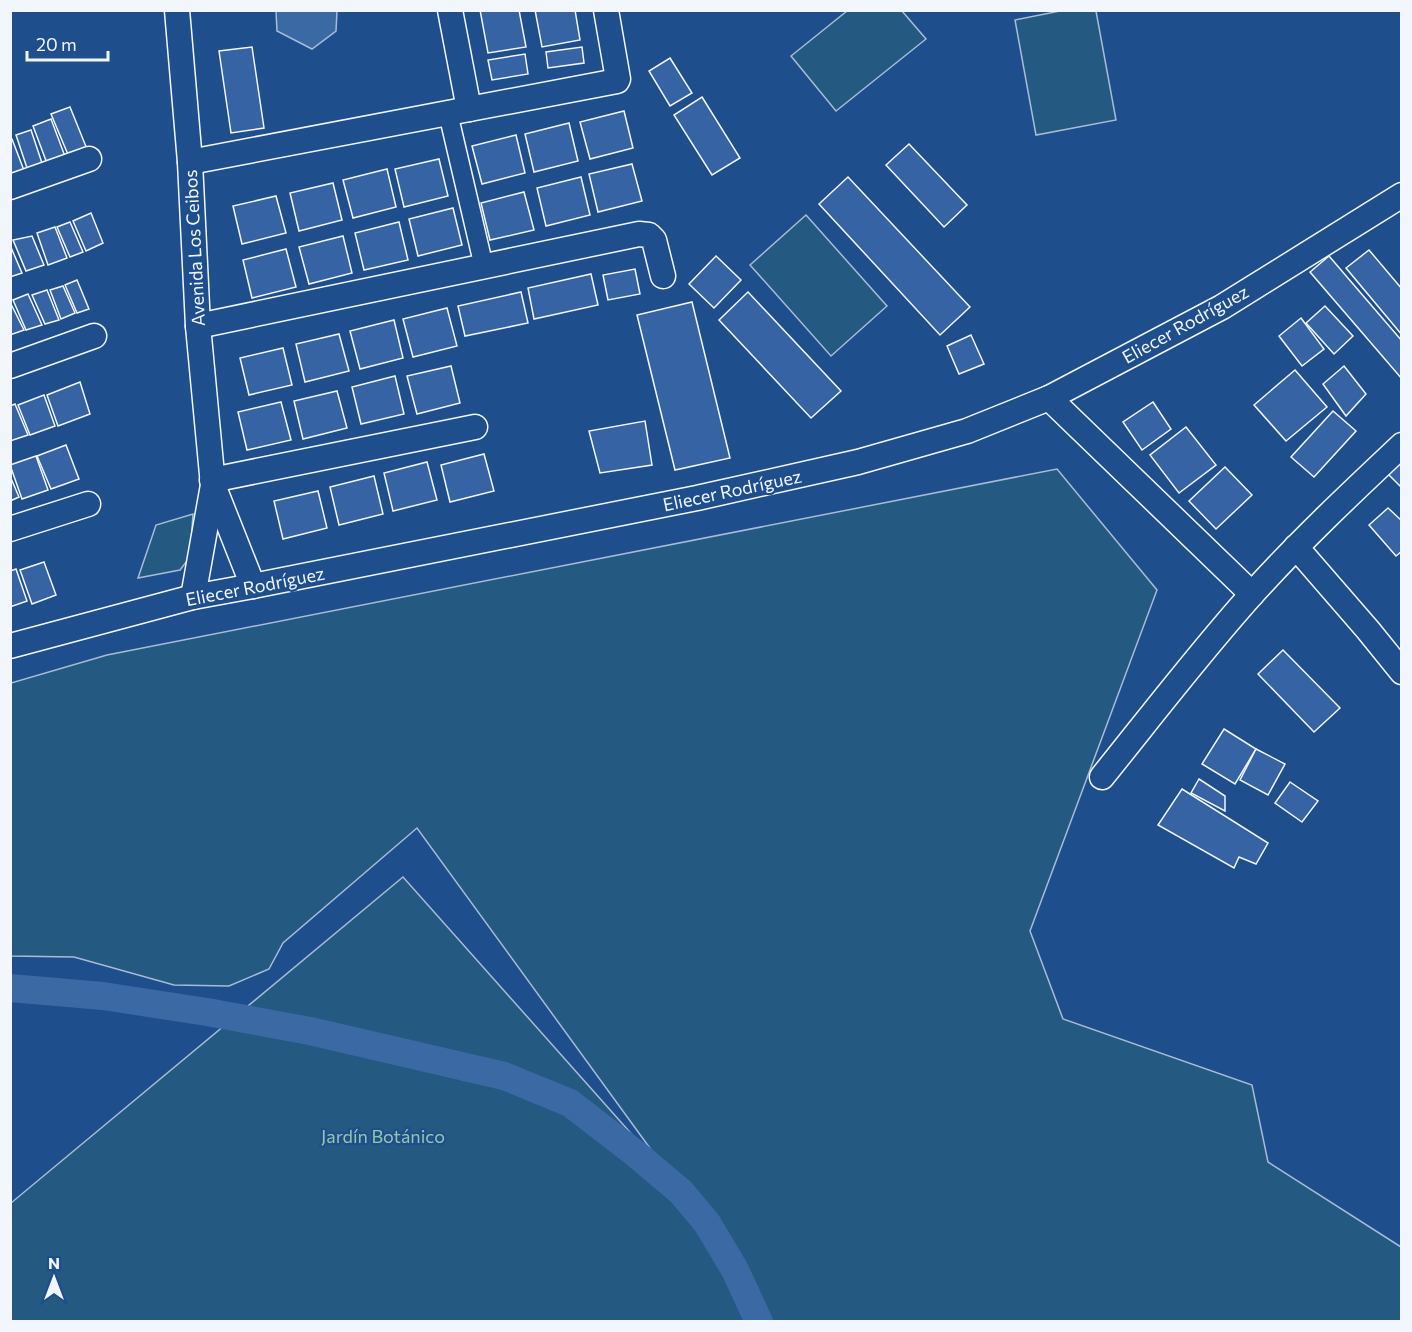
<svg xmlns="http://www.w3.org/2000/svg" width="1412" height="1332" viewBox="0 0 1412 1332" font-family="Commissioner,sans-serif">
  <style>
    .green { fill: #245a82; stroke: #a8bbd7; stroke-width: 1.5 }
    .water { fill: #3b69a3; stroke: #a8bbd7; stroke-width: 1.5 }
    .lines { fill: none; stroke-linecap: round; stroke-linejoin: round }
    .canal { stroke: #3b69a3; stroke-width: 28 }
    .building { fill: #3563a3; stroke: #f2f6ff; stroke-width: 1.5 }
    .pedestrian-casing { stroke: #f2f6ff; stroke-width: 21 }
    .minor-casing { stroke: #f2f6ff; stroke-width: 27 }
    .pedestrian { stroke: #1f4e8c; stroke-width: 18 }
    .minor { stroke: #1f4e8c; stroke-width: 24 }
    .labels { text-anchor: middle; dominant-baseline: central; stroke-width: 4.5; stroke-linejoin: round; paint-order: stroke }
    .street-label { font-size: 18px; fill: #f2f6ff; stroke: #1f4e8c }
    .park-label { font-size: 18px; fill: #97c8a6; stroke: #1f4e8c }
  </style>
  <rect width="100%" height="100%" fill="#1f4e8c"/>
  <!-- green -->
  <g class="green">
    <path d="M 1065,10 L 1096,11 L 1116,120 L 1036,135 L 1015,20 Z"/>
    <path d="M 847,11 L 902,11 L 926,39 L 836,111 L 791,56 Z"/>
    <path d="M 806,215 L 887,306 L 831,356 L 750,265 Z"/>
    <path d="M 1057,469 L 1157,590 L 1030,931 L 1063,1019 L 1252,1085 L 1268,1162 L 1401,1247 L 1401,1321 L 11,1321 L 11,1203 L 403,877 L 676,1184 L 417,828 L 283,943 L 269,969 L 229,986 L 174,985 L 74,957 L 11,956 L 11,683 L 107,655 Z"/>
    <path d="M 193,514 L 190,557 L 180,570 L 138,578 L 156,525 Z"/>
  </g>
  <!-- water -->
  <path class="water" d="M 276,11 L 337,11 L 336,31 L 312,49 L 277,31 Z"/>
  <g class="lines">
    <!-- canal -->
    <path class="canal" d="M 10,988 L 103,996 L 207,1012 L 310,1031 L 504,1076 L 570,1103 L 636,1154 L 681,1192 L 707,1223 L 735,1270 L 759,1322"/>
  </g>
  <!-- building -->
  <g class="building">
    <path d="M 480,10 L 519,10 L 526,47 L 488,53 Z"/>
    <path d="M 535,10 L 575,10 L 580,40 L 542,47 Z"/>
    <path d="M 252,47 L 264,128 L 231,133 L 219,51 Z"/>
    <path d="M 582,47 L 584,63 L 548,68 L 546,52 Z"/>
    <path d="M 525,54 L 528,74 L 492,80 L 488,60 Z"/>
    <path d="M 670,58 L 692,93 L 670,106 L 649,71 Z"/>
    <path d="M 702,97 L 740,158 L 712,175 L 674,115 Z"/>
    <path d="M 70,107 L 87,149 L 69,157 L 51,114 Z"/>
    <path d="M 624,111 L 633,148 L 590,159 L 580,122 Z"/>
    <path d="M 51,119 L 66,159 L 48,166 L 33,126 Z"/>
    <path d="M 569,123 L 578,161 L 534,172 L 525,134 Z"/>
    <path d="M 31,130 L 43,166 L 28,171 L 16,135 Z"/>
    <path d="M 516,135 L 525,173 L 482,184 L 472,146 Z"/>
    <path d="M 10,139 L 12,139 L 25,173 L 13,177 L 10,171 Z"/>
    <path d="M 909,144 L 967,205 L 944,227 L 886,165 Z"/>
    <path d="M 439,159 L 448,196 L 404,207 L 395,169 Z"/>
    <path d="M 632,164 L 642,201 L 598,212 L 589,174 Z"/>
    <path d="M 387,169 L 396,207 L 353,218 L 343,180 Z"/>
    <path d="M 581,177 L 590,215 L 546,226 L 537,188 Z"/>
    <path d="M 848,177 L 970,307 L 940,335 L 819,204 Z"/>
    <path d="M 333,183 L 342,220 L 299,231 L 290,193 Z"/>
    <path d="M 524,192 L 534,230 L 490,240 L 481,203 Z"/>
    <path d="M 276,196 L 286,233 L 242,244 L 233,206 Z"/>
    <path d="M 453,208 L 462,245 L 418,256 L 409,219 Z"/>
    <path d="M 91,213 L 103,243 L 86,251 L 73,221 Z"/>
    <path d="M 70,222 L 83,252 L 70,257 L 57,227 Z"/>
    <path d="M 399,222 L 408,260 L 364,270 L 355,233 Z"/>
    <path d="M 55,227 L 67,258 L 48,265 L 37,233 Z"/>
    <path d="M 32,236 L 44,265 L 26,271 L 13,240 Z"/>
    <path d="M 343,236 L 352,273 L 309,284 L 299,247 Z"/>
    <path d="M 10,245 L 22,273 L 10,277 Z"/>
    <path d="M 286,249 L 296,287 L 252,298 L 243,260 Z"/>
    <path d="M 1369,250 L 1402,289 L 1402,335 L 1346,268 Z"/>
    <path d="M 716,256 L 741,280 L 714,308 L 689,284 Z"/>
    <path d="M 1329,256 L 1402,341 L 1402,379 L 1310,272 Z"/>
    <path d="M 635,269 L 640,294 L 608,300 L 603,275 Z"/>
    <path d="M 591,274 L 598,305 L 534,319 L 528,288 Z"/>
    <path d="M 77,280 L 89,309 L 77,313 L 65,285 Z"/>
    <path d="M 63,286 L 75,313 L 61,319 L 50,290 Z"/>
    <path d="M 47,290 L 59,320 L 45,324 L 32,295 Z"/>
    <path d="M 521,292 L 528,323 L 465,336 L 458,306 Z"/>
    <path d="M 748,292 L 841,391 L 811,418 L 719,320 Z"/>
    <path d="M 28,294 L 42,325 L 26,330 L 13,300 Z"/>
    <path d="M 10,302 L 24,330 L 10,335 Z"/>
    <path d="M 692,302 L 730,458 L 675,470 L 637,315 Z"/>
    <path d="M 1325,306 L 1353,336 L 1334,354 L 1306,323 Z"/>
    <path d="M 447,308 L 457,346 L 413,357 L 403,319 Z"/>
    <path d="M 1301,318 L 1324,349 L 1302,366 L 1279,336 Z"/>
    <path d="M 394,320 L 403,358 L 360,369 L 350,331 Z"/>
    <path d="M 339,334 L 349,371 L 305,382 L 296,344 Z"/>
    <path d="M 971,335 L 984,364 L 959,374 L 947,346 Z"/>
    <path d="M 283,348 L 292,385 L 249,395 L 240,358 Z"/>
    <path d="M 451,366 L 460,403 L 417,414 L 407,376 Z"/>
    <path d="M 1344,366 L 1366,394 L 1346,416 L 1323,384 Z"/>
    <path d="M 1295,370 L 1327,407 L 1286,441 L 1254,405 Z"/>
    <path d="M 395,376 L 404,414 L 361,424 L 352,387 Z"/>
    <path d="M 80,382 L 90,414 L 58,426 L 47,395 Z"/>
    <path d="M 337,391 L 347,428 L 303,439 L 294,401 Z"/>
    <path d="M 44,395 L 55,426 L 30,435 L 18,405 Z"/>
    <path d="M 281,402 L 291,440 L 247,450 L 238,412 Z"/>
    <path d="M 1153,402 L 1171,429 L 1142,450 L 1123,422 Z"/>
    <path d="M 15,404 L 28,435 L 10,441 L 10,406 Z"/>
    <path d="M 1333,411 L 1356,431 L 1314,477 L 1291,457 Z"/>
    <path d="M 645,421 L 652,465 L 600,473 L 589,431 Z"/>
    <path d="M 1186,427 L 1216,465 L 1179,493 L 1150,455 Z"/>
    <path d="M 66,445 L 79,479 L 51,489 L 37,456 Z"/>
    <path d="M 484,454 L 494,491 L 450,502 L 441,465 Z"/>
    <path d="M 36,456 L 48,490 L 22,499 L 10,465 Z"/>
    <path d="M 1396,459 L 1402,464 L 1402,488 L 1385,471 Z"/>
    <path d="M 427,462 L 437,500 L 393,511 L 384,473 Z"/>
    <path d="M 1225,467 L 1252,495 L 1216,529 L 1189,501 Z"/>
    <path d="M 10,476 L 19,497 L 10,501 Z"/>
    <path d="M 374,476 L 383,514 L 339,525 L 330,487 Z"/>
    <path d="M 318,491 L 327,528 L 283,539 L 274,501 Z"/>
    <path d="M 1388,508 L 1402,521 L 1402,551 L 1396,556 L 1369,525 Z"/>
    <path d="M 44,562 L 56,595 L 32,604 L 20,570 Z"/>
    <path d="M 16,569 L 27,601 L 10,607 L 10,571 Z"/>
    <path d="M 1283,650 L 1340,708 L 1314,732 L 1258,674 Z"/>
    <path d="M 1224,729 L 1256,749 L 1235,784 L 1202,764 Z"/>
    <path d="M 1256,749 L 1285,764 L 1268,795 L 1240,780 Z"/>
    <path d="M 1199,779 L 1225,796 L 1225,811 L 1191,793 Z"/>
    <path d="M 1290,782 L 1318,801 L 1302,822 L 1275,803 Z"/>
    <path d="M 1182,789 L 1268,843 L 1256,864 L 1239,857 L 1234,868 L 1158,825 Z"/>
  </g>
  <g class="lines">
    <!-- pedestrian casing -->
    <g class="pedestrian-casing">
      <path id="pedestrian" d="M 448,113 L 484,267"/>
    </g>
    <!-- minor casing -->
    <g class="minor-casing">
      <g id="minor">
        <path d="M 177,10 L 190,162 L 198,326 L 213,485 L 193,597"/>
        <path d="M 450,10 L 469,109"/>
        <path d="M 190,162 L 617,81 L 618,79 L 606,10"/>
        <path d="M 10,187 L 89,159"/>
        <path d="M 198,326 L 639,234 L 649,235 L 654,240 L 663,276"/>
        <path d="M 10,366 L 94,336"/>
        <path d="M 1049,398 L 1252,594"/>
        <path d="M 212,480 L 475,427"/>
        <path d="M 213,485 L 253,586"/>
        <path d="M 10,529 L 88,504"/>
        <path d="M 1296,547 L 1368,630 L 1402,672"/>
        <path d="M 10,646 L 193,597 L 253,586 L 697,498 L 858,462 L 967,431 L 1049,398 L 1222,307 L 1402,195"/>
        <path d="M 1102,777 C 1152,715 1200,652 1253,593 C 1300,541 1351,493 1402,445"/>
      </g>
    </g>
    <!-- pedestrian -->
    <use href="#pedestrian" class="pedestrian"/>
    <!-- minor -->
    <use href="#minor" class="minor"/>
  </g>
  <g class="labels">
    <!-- street labels -->
    <g class="street-label">
      <text transform="translate(194 248) rotate(-93)">Avenida Los Ceibos</text>
      <text transform="translate(1185 324) rotate(-29)">Eliecer Rodríguez</text>
      <text transform="translate(732 490) rotate(-12)">Eliecer Rodríguez</text>
      <text transform="translate(255 586) rotate(-11)">Eliecer Rodríguez</text>
    </g>
    <!-- park labels -->
    <g class="park-label">
      <text x="383" y="1136">Jardín Botánico</text>
    </g>
  </g>
  <!-- border -->
  <rect width="1412" height="1332" fill="none" stroke="#f2f6ff" stroke-width="24"/>
  <!-- north arrow -->
  <g transform="translate(54 1278)" stroke="#1f4e8c" stroke-width="4.5" paint-order="stroke">
  <path d="M0-4.5L10 22L0 15L-10 22Z" fill="#f2f6ff"/>
  <text y="-9" font-size="16" font-weight="bold" text-anchor="middle" fill="#f2f6ff">N</text>
  </g>
  <!-- scale -->
  <path d="M27 51v9h81v-9" fill="none" stroke="#f2f6ff" stroke-width="3"/>
  <text x="36" y="51" font-size="18" fill="#f2f6ff" stroke="#1f4e8c" stroke-width="4.5" paint-order="stroke">20 m</text>
</svg>
